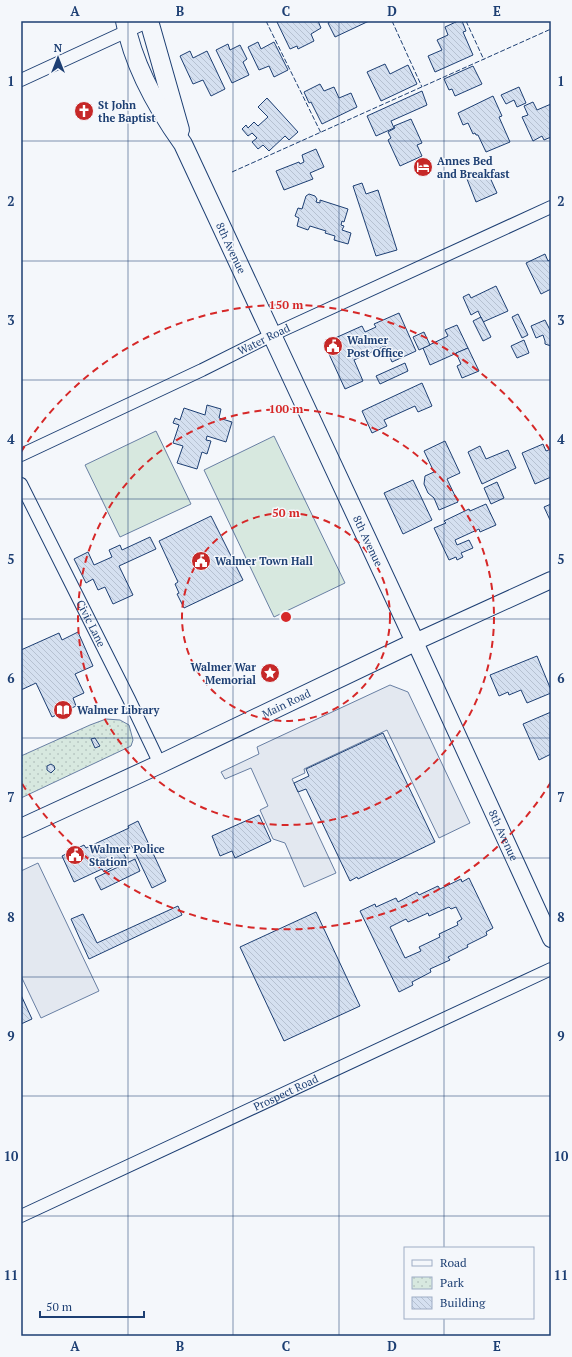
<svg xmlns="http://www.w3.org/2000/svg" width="572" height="1357" viewBox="0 0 572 1357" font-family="'PT Serif',serif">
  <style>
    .park { fill: url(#park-dots); stroke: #687fa3 }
    .pitch { fill: #d7e8df; stroke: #687fa3 }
    .parking { fill: #e3e8f0; stroke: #687fa3 }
    .building { fill: url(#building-back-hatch); stroke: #1d3f73; fill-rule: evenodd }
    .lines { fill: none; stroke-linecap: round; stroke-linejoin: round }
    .minor-casing { stroke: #1d3f73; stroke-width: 14 }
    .tertiary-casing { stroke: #1d3f73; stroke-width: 18 }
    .secondary-casing { stroke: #1d3f73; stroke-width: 20 }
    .minor { stroke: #f4f7fb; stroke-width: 12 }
    .tertiary { stroke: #f4f7fb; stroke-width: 16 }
    .secondary { stroke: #f4f7fb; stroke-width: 18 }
    .fence { stroke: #1d3f73; stroke-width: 1; stroke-dasharray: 5 2; stroke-linecap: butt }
    .grid { fill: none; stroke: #1d3f73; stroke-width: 1; stroke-opacity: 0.55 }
    .ring { fill: none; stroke: #d62828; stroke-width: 2; stroke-dasharray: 7 5 }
    .labels { text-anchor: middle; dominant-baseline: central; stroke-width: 3; stroke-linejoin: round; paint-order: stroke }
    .poi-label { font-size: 11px; font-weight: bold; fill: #1d3f73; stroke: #f4f7fb; text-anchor: start }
    .street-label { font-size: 11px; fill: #1d3f73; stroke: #f4f7fb }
    .centre { fill: #d62828; stroke: #f4f7fb; stroke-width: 2 }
    .ring-label { font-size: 12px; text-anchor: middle; font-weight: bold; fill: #d62828; stroke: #f4f7fb; stroke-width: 3; stroke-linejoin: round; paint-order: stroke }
    .neatline { fill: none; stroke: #1d3f73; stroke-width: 1.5 }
    .grid-label { font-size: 13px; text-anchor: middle; font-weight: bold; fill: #1d3f73 }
  </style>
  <defs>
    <pattern id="park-dots" width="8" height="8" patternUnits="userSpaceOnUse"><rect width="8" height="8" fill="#d7e8df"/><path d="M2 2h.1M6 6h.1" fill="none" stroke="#b8c8c3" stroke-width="1.8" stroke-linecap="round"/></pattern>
    <pattern id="building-back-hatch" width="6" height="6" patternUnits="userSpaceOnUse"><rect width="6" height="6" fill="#d5e0f0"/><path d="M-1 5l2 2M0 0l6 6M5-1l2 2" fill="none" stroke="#b6c1d1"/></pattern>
  </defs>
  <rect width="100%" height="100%" fill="#f4f7fb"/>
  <!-- park -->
  <path class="park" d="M 106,719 L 120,720 L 129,725 L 133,740 L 131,746 L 21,798 L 21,756 L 90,725 Z"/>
  <!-- pitch -->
  <g class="pitch">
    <path d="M 156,431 L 191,504 L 120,537 L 85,465 Z"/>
    <path d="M 274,436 L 345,583 L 274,617 L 204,470 Z"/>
  </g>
  <!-- parking -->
  <g class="parking">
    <path d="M 390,685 L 408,692 L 470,823 L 439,838 L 387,730 L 304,769 L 305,773 L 292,779 L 336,873 L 304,887 L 285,843 L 273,839 L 260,810 L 268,806 L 251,768 L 225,779 L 221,772 L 259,754 L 257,747 Z"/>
    <path d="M 38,863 L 99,991 L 41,1018 L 21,976 L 21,871 Z"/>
  </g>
  <!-- building -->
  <g class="building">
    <path d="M 279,21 L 318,21 L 321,28 L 311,34 L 314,41 L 298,49 L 297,46 L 290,49 L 277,22 Z"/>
    <path d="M 331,21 L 369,21 L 335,37 L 328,23 Z"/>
    <path d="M 458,21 L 462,21 L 466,31 L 463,32 L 473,55 L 435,72 L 428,56 L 442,50 L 437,40 L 448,35 L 445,27 Z"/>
    <path d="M 258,42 L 261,49 L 274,42 L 288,70 L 274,77 L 269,66 L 259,70 L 248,47 Z"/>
    <path d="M 228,44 L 230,50 L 240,45 L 247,59 L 243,62 L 249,75 L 232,83 L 216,50 Z"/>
    <path d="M 190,51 L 193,58 L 207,51 L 225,89 L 211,96 L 203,80 L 193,84 L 180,56 Z"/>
    <path d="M 385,64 L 390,74 L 408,65 L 417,84 L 381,101 L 367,72 Z"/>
    <path d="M 473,66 L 482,84 L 455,96 L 452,89 L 449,90 L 444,79 Z"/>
    <path d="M 320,84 L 324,91 L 334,87 L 339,98 L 351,93 L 357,107 L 322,124 L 311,102 L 309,103 L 304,92 Z"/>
    <path d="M 519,87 L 526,103 L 517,107 L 514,100 L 506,104 L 501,95 Z"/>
    <path d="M 422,91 L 427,105 L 391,121 L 394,128 L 376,136 L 367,116 Z"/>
    <path d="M 493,96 L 502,116 L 499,117 L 510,142 L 486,152 L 478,135 L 476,135 L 475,133 L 473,134 L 468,123 L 463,125 L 458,113 Z"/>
    <path d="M 267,98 L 298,132 L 289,140 L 285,136 L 269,151 L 263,145 L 258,149 L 252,142 L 257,138 L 252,133 L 248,136 L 242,129 L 246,125 L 248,128 L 254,122 L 258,126 L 268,117 L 258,107 Z"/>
    <path d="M 533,102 L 537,110 L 551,104 L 551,137 L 544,140 L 542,136 L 533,141 L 522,117 L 528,115 L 524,106 Z"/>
    <path d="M 411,119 L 422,143 L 417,145 L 422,156 L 400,166 L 388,140 L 391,138 L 388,132 L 395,128 L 394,126 Z"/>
    <path d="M 316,149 L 324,167 L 310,173 L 313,179 L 284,190 L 276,171 L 299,162 L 300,164 L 304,162 L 302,155 Z"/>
    <path d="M 487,171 L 497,193 L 476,202 L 467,179 Z"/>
    <path d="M 362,183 L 366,194 L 378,190 L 397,250 L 376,256 L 353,186 Z"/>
    <path d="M 309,194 L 315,196 L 317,199 L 316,202 L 320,203 L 320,200 L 348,209 L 344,222 L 342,221 L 341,225 L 344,226 L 342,230 L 351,233 L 348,244 L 334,240 L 335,236 L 325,233 L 326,231 L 310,226 L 308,230 L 297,226 L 299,218 L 295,216 L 298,208 L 302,209 L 306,196 Z"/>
    <path d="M 545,254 L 548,261 L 551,259 L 551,289 L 541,294 L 526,263 Z"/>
    <path d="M 496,286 L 508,311 L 483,322 L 478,311 L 471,315 L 463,297 L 469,294 L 471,298 Z"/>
    <path d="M 399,313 L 416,351 L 392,362 L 385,346 L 354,360 L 363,381 L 345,389 L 324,343 L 362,326 L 365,332 L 376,327 L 374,324 Z"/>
    <path d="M 518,314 L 528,335 L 522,338 L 512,317 Z"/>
    <path d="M 481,317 L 491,337 L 483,341 L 473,321 Z"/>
    <path d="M 545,320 L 551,332 L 551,346 L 545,344 L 545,341 L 543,335 L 536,338 L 531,326 Z"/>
    <path d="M 457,325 L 468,348 L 430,365 L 423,348 L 448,336 L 445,330 Z"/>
    <path d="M 424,332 L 430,345 L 419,350 L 413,337 Z"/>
    <path d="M 524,340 L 529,353 L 517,358 L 511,346 Z"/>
    <path d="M 468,348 L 479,371 L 462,378 L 457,366 L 461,364 L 456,353 Z"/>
    <path d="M 405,363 L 408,371 L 380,384 L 376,376 Z"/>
    <path d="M 422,383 L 432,406 L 418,412 L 415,406 L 384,420 L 387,426 L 372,433 L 362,411 Z"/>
    <path d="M 207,405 L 221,409 L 219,418 L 232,422 L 226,442 L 207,436 L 206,440 L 211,441 L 207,454 L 202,452 L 197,469 L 177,463 L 183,446 L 173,443 L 179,425 L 173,423 L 175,418 L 180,420 L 184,408 L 205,415 Z"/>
    <path d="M 445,441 L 460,473 L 447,479 L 458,502 L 439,510 L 434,498 L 428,493 L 424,484 L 425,476 L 434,472 L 424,451 Z"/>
    <path d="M 543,444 L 546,451 L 551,449 L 551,477 L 535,484 L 522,453 Z"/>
    <path d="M 480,446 L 486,459 L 508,450 L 516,468 L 482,484 L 468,452 Z"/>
    <path d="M 413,480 L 432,520 L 403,534 L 384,493 Z"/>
    <path d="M 497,482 L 504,498 L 491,504 L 484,488 Z"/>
    <path d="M 486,504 L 496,525 L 480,532 L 479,529 L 455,540 L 457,545 L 469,540 L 473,548 L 461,553 L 463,557 L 457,560 L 456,557 L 449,560 L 434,528 L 446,523 L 444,521 L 469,509 L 470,511 Z"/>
    <path d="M 551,504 L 551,520 L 550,520 L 544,507 Z"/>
    <path d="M 211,516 L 243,580 L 184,608 L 177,594 L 179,593 L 175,584 L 178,582 L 159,541 Z"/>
    <path d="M 150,537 L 156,549 L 119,566 L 133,595 L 113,604 L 105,587 L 98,590 L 93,579 L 86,583 L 74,559 L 88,552 L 94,565 L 112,557 L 109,550 L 120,545 L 122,550 Z"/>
    <path d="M 78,632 L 93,666 L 75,674 L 84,693 L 73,698 L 76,706 L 52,717 L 36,683 L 21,690 L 21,650 L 59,633 L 62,640 Z"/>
    <path d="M 537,656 L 551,690 L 551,693 L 527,703 L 521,690 L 509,695 L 508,692 L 499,696 L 490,675 Z"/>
    <path d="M 551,712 L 551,754 L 539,760 L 523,724 Z"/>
    <path d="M 383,733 L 435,842 L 358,879 L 357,877 L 350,881 L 306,789 L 298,792 L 294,783 L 309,776 L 306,769 Z"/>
    <path d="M 95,738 L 100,746 L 95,748 L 91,739 Z"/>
    <path d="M 51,764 L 54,766 L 55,769 L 51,773 L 47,770 L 47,766 Z"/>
    <path d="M 259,815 L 271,841 L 235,858 L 232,851 L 220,856 L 212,836 Z"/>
    <path d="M 138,821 L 166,881 L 152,888 L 132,846 L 122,851 L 126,858 L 112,865 L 113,867 L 104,872 L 102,869 L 74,882 L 62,856 L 84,845 L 86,848 L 129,828 L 128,826 Z"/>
    <path d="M 135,859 L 140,871 L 101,890 L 95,878 Z"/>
    <path d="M 469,878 L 493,928 L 486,932 L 487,935 L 467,945 L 468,947 L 448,957 L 450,960 L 430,969 L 431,972 L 412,982 L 413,985 L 399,992 L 360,911 L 375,904 L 376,907 L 396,898 L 398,902 L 417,892 L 419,895 L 438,886 L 440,889 L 461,879 L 462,882 ZM 449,907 L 451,909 L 456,907 L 462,919 L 457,922 L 458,925 L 439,934 L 440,937 L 419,947 L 421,951 L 405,958 L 390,927 L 406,919 L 408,922 L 428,913 L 429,916 Z"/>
    <path d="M 178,906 L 182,915 L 89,959 L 71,919 L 83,914 L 97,943 Z"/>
    <path d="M 316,912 L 360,1006 L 284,1041 L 240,947 Z"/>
    <path d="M 21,995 L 32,1019 L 21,1024 Z"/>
  </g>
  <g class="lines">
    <!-- minor casing -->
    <g class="minor-casing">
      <g id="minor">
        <path d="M 21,80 L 149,21"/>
        <path id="s1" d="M 21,455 L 202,370 L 272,335 L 551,207"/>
        <path id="s2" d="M 21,484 L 129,699 L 160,764"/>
        <path id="s3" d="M 21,1216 L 551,969"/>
      </g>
    </g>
    <!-- tertiary casing -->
    <g class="tertiary-casing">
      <g id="tertiary">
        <path id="s4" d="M 551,580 L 415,642 L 551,939"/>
      </g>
    </g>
    <!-- secondary casing -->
    <g class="secondary-casing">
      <g id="secondary">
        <path d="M 149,21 L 180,130"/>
        <path id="s5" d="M 21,828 L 160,764 L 415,642 L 183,144 C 158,109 133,64 125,21"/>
      </g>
    </g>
    <!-- minor -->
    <use href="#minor" class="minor"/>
    <!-- tertiary -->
    <use href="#tertiary" class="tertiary"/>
    <!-- secondary -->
    <use href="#secondary" class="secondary"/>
    <!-- fence -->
    <g class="fence">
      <path d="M 266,21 L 321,133"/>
      <path d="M 392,21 L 422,87"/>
      <path d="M 466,21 L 484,60"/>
      <path d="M 232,172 L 551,29"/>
    </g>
  </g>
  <!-- grid -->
  <path class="grid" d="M 128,21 L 128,1336M 233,21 L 233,1336M 339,21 L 339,1336M 444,21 L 444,1248M 21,141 L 551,141M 21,261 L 551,261M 21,380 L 551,380M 21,499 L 551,499M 21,619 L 551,619M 21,738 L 551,738M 21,858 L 551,858M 21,977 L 551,977M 21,1096 L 551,1096M 21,1216 L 551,1216M 444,1318 L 444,1336"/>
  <!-- distance rings -->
  <g class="ring">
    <circle cx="286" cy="617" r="104"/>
    <circle cx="286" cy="617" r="208"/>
    <path d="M551 782A312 312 0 0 1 21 782M21 452A312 312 0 0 1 551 452"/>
  </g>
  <!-- icons -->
  <defs>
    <g id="church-disc" transform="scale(1)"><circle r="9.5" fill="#c62828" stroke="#f4f7fb"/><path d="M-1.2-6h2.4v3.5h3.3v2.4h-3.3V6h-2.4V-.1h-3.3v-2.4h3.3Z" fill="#fff"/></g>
    <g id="hotel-disc" transform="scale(1)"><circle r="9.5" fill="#c62828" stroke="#f4f7fb"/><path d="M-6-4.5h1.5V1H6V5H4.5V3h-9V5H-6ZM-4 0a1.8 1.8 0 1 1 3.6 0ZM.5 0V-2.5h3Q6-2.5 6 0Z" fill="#fff"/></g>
    <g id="civic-disc" transform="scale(1)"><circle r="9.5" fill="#c62828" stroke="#f4f7fb"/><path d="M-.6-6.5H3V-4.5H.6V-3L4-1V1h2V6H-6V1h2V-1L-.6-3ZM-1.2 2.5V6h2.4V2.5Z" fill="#fff"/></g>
    <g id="sight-disc" transform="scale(1)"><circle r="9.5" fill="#c62828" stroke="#f4f7fb"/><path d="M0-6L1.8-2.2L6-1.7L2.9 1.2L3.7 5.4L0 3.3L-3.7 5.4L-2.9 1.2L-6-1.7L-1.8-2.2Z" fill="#fff"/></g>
    <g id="library-disc" transform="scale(1)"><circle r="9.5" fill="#c62828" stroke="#f4f7fb"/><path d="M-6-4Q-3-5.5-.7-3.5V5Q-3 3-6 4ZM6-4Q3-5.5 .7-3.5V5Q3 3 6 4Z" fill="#fff"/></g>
  </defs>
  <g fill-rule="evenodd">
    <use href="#church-disc" x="84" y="111"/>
    <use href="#hotel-disc" x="423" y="167"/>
    <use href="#civic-disc" x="333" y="346"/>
    <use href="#civic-disc" x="201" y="561"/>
    <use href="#sight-disc" x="270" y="673"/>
    <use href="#library-disc" x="63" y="710"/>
    <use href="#civic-disc" x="75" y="855"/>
  </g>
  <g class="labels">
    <!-- poi labels -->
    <g class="poi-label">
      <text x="98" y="105">St John<tspan x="98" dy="13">the Baptist</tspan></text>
      <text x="437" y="161">Annes Bed<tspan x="437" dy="13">and Breakfast</tspan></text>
      <text x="347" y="340">Walmer<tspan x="347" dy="13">Post Office</tspan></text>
      <text x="215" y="561">Walmer Town Hall</text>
      <text x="256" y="667" text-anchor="end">Walmer War<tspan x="256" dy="13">Memorial</tspan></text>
      <text x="77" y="710">Walmer Library</text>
      <text x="89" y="849">Walmer Police<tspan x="89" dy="13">Station</tspan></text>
    </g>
    <!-- street labels -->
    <g class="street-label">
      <text transform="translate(231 248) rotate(65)">8th Avenue</text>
      <text stroke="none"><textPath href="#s1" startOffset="269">Water Road</textPath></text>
      <text transform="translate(368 541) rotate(65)">8th Avenue</text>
      <text stroke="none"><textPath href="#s2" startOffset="156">Civic Lane</textPath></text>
      <text stroke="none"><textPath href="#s5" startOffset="293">Main Road</textPath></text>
      <text stroke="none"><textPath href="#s4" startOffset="362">8th Avenue</textPath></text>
      <text stroke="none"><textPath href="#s3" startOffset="292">Prospect Road</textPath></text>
    </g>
  </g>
  <circle cx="286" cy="617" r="6" class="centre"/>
  <g class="ring-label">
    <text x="286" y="309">150 m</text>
    <text x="286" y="413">100 m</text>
    <text x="286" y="517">50 m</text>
  </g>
  <!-- border -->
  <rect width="572" height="1357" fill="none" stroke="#f4f7fb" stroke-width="44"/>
  <!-- legend -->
  <rect x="404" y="1247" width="130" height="72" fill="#f4f7fb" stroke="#9eadc5"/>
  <rect x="412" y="1260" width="20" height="6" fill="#f4f7fb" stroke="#9eadc5"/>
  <text x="440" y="1267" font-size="12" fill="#1d3f73">Road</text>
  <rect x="412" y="1277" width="20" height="12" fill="url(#park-dots)" stroke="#9eadc5"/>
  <text x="440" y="1287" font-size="12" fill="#1d3f73">Park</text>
  <rect x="412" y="1297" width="20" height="12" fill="url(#building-back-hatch)" stroke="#9eadc5"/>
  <text x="440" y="1307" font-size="12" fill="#1d3f73">Building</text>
  <!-- north arrow -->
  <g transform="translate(58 58)" stroke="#f4f7fb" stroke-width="3" paint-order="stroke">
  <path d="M0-3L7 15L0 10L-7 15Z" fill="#1d3f73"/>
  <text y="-6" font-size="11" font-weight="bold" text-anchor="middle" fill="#1d3f73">N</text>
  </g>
  <!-- scale -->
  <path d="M40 1311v6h104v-6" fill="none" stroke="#1d3f73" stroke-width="2"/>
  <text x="46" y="1311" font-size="12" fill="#1d3f73" stroke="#f4f7fb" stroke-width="3" paint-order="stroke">50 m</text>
  <rect x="22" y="22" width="528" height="1313" class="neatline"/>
  <g class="grid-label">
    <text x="75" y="16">A</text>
    <text x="180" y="16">B</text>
    <text x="286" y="16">C</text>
    <text x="392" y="16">D</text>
    <text x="497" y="16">E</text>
    <text x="11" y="86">1</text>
    <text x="561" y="86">1</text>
    <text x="11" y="206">2</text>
    <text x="561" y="206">2</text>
    <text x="11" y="325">3</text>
    <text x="561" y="325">3</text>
    <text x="11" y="444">4</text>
    <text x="561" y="444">4</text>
    <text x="11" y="564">5</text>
    <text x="561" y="564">5</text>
    <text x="11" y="683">6</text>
    <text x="561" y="683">6</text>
    <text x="11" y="802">7</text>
    <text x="561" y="802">7</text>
    <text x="11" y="922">8</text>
    <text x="561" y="922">8</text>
    <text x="11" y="1041">9</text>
    <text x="561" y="1041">9</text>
    <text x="11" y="1161">10</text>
    <text x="561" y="1161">10</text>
    <text x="11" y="1280">11</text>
    <text x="561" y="1280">11</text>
    <text x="75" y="1351">A</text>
    <text x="180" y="1351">B</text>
    <text x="286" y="1351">C</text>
    <text x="392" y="1351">D</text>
    <text x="497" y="1351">E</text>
  </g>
</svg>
